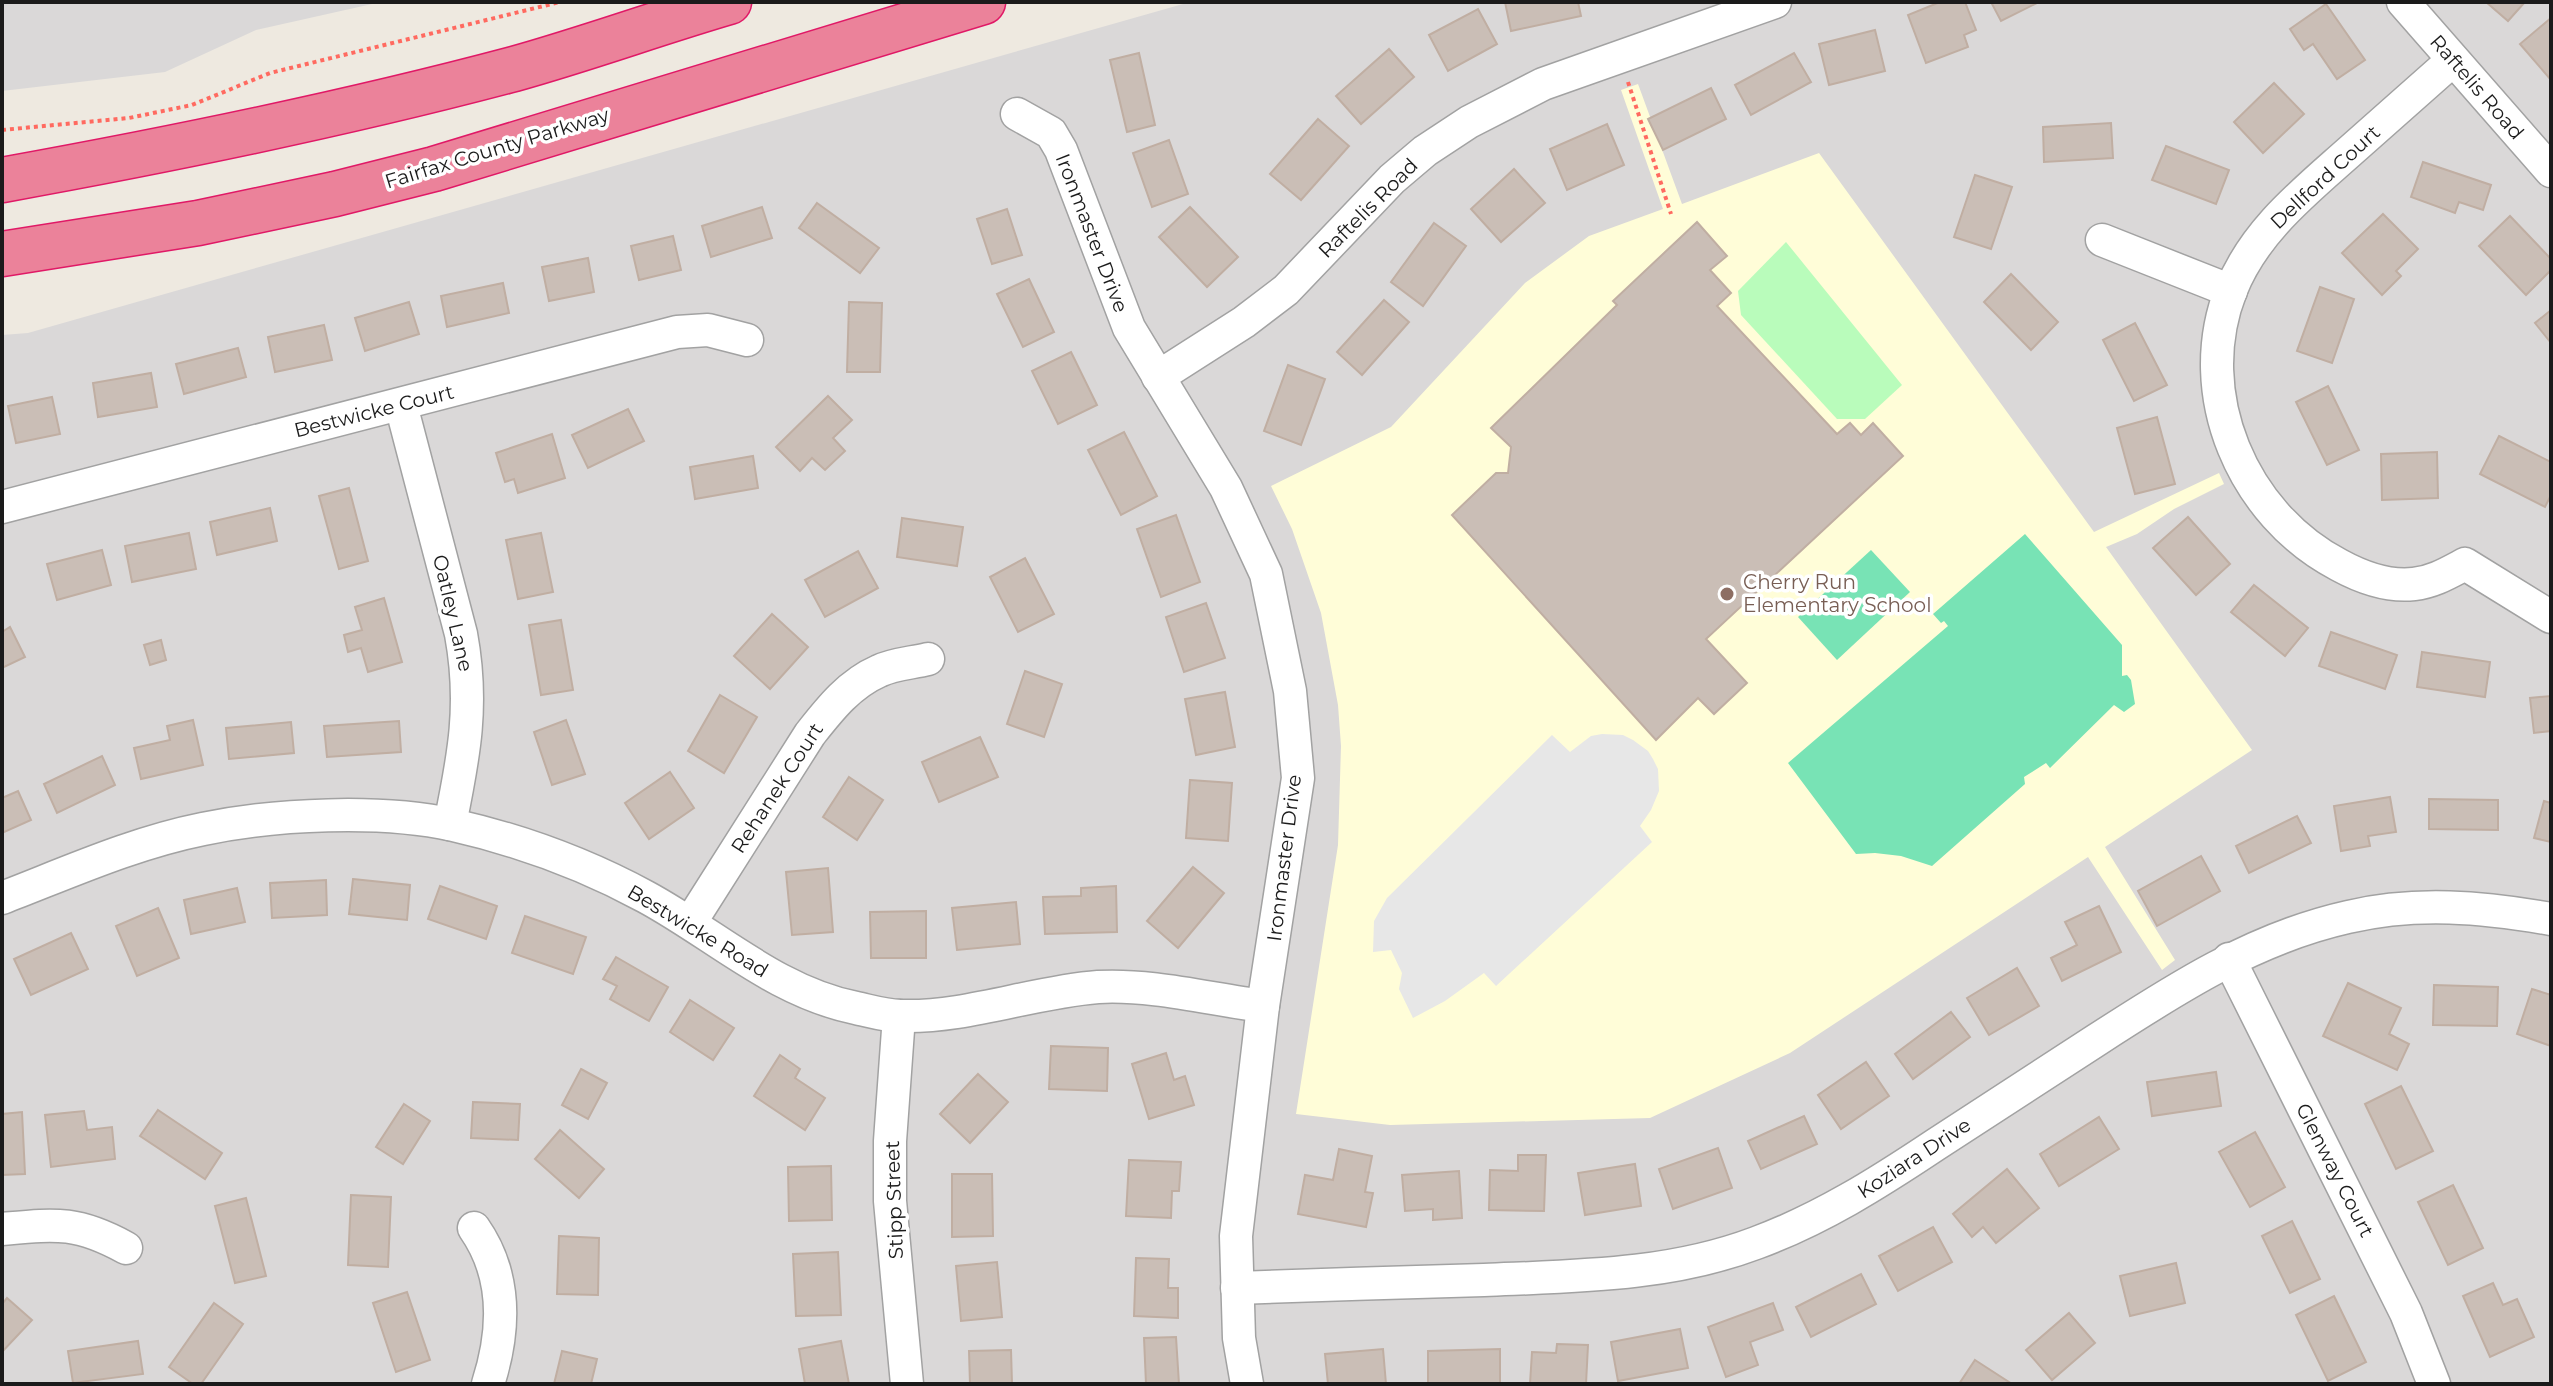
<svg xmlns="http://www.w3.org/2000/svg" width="2553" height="1386" viewBox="0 0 2553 1386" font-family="Montserrat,sans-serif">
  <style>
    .residential { fill: #dad8d8 }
    .education { fill: #fffdd8 }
    .park { fill: #b9fcbb }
    .pitch { fill: #78e3b5 }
    .parking { fill: #e7e7e7 }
    .building { fill: #cabeb6; stroke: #c0aea2; stroke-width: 2 }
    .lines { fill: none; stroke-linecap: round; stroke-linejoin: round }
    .minor-casing { stroke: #a2a2a2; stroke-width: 35 }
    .highway-casing { stroke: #e01966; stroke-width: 47 }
    .path { stroke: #ff6a60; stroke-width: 4; stroke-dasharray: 4 4; stroke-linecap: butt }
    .minor { stroke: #fff; stroke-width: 32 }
    .highway { stroke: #eb829a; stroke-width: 44 }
    .education-dot { fill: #8d6e63; stroke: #fff; stroke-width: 3 }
    .labels { text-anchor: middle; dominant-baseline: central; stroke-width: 7; stroke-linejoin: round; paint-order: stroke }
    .street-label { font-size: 20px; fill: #1b1b1b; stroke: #fff }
    .education-label { font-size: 20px; fill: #785e54; stroke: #fff; text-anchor: start }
  </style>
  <rect width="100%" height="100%" fill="#eee9e0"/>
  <!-- residential -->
  <g class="residential">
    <path d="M 2,2 L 381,2 L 256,30 L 165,72 L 2,91 Z"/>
    <path d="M 1190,2 L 2551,2 L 2551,1384 L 2,1384 L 2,335 L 28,333 Z"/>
  </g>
  <!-- education -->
  <path class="education" d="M 1638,84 L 1682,204 L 1819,153 L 2094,532 L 2219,473 L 2224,484 L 2174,509 L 2137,534 L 2106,547 L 2252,750 L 2105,847 L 2175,960 L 2162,970 L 2088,857 L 1790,1053 L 1650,1118 L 1390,1125 L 1296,1114 L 1338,845 L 1341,746 L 1338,705 L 1321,613 L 1292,529 L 1271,486 L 1391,427 L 1525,283 L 1589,236 L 1663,209 L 1621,90 Z"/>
  <!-- park -->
  <path class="park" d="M 1786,242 L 1902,385 L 1865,419 L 1837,419 L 1741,315 L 1738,291 Z"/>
  <!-- pitch -->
  <g class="pitch">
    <path d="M 2025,534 L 2122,645 L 2122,676 L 2127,675 L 2131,680 L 2135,704 L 2124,712 L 2114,705 L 2050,768 L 2046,763 L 2024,777 L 2025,784 L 1932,866 L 1901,856 L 1875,853 L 1856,854 L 1788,763 L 1948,626 L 1944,621 L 1941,623 L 1933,614 Z"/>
    <path d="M 1871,550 L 1910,592 L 1837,660 L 1798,617 Z"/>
  </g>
  <!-- parking -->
  <path class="parking" d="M 1602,734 L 1623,735 L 1633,740 L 1648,751 L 1653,759 L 1658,769 L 1659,791 L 1651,810 L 1640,826 L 1652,842 L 1496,986 L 1484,973 L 1445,1001 L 1413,1018 L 1399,989 L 1402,973 L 1391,950 L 1373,952 L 1374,921 L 1387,898 L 1552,735 L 1570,752 L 1591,736 Z"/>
  <!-- building -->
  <g class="building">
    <path d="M 1505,2 L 1578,2 L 1581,16 L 1511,31 Z"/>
    <path d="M 1940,2 L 1965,2 L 1976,30 L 1964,35 L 1968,47 L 1926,63 L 1908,15 Z"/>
    <path d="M 1991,2 L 2039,2 L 2001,21 Z"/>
    <path d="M 2486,2 L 2525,2 L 2508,21 Z"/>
    <path d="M 2326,4 L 2365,60 L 2337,79 L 2313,44 L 2304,50 L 2290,29 Z"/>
    <path d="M 1478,9 L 1497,44 L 1448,71 L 1429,35 Z"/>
    <path d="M 2551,18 L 2551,80 L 2520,44 Z"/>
    <path d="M 1875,30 L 1885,71 L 1829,85 L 1819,44 Z"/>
    <path d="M 1389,49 L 1414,77 L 1361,124 L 1336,96 Z"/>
    <path d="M 1139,53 L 1155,125 L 1127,132 L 1110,60 Z"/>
    <path d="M 1794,53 L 1811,82 L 1751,115 L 1735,85 Z"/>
    <path d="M 2274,83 L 2304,114 L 2263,153 L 2234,122 Z"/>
    <path d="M 1711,88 L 1726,119 L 1663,150 L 1648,119 Z"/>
    <path d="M 1318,119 L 1349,146 L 1301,200 L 1270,174 Z"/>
    <path d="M 2111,123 L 2113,158 L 2044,162 L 2043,127 Z"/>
    <path d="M 1607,124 L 1624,165 L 1567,190 L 1550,149 Z"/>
    <path d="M 1169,140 L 1188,194 L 1152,207 L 1133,153 Z"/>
    <path d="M 2166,146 L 2229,170 L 2216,204 L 2152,180 Z"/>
    <path d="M 2423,162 L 2491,185 L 2483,210 L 2459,202 L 2455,213 L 2411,197 Z"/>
    <path d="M 1514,169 L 1545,203 L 1501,242 L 1471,209 Z"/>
    <path d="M 1975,175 L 2012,187 L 1991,249 L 1954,237 Z"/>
    <path d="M 817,203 L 879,248 L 860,273 L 799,228 Z"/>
    <path d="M 762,207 L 772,238 L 711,257 L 702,226 Z"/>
    <path d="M 1190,207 L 1238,257 L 1207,287 L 1159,237 Z"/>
    <path d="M 1007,209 L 1022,255 L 992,264 L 977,219 Z"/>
    <path d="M 2383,214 L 2418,249 L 2396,271 L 2401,276 L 2382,295 L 2342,253 Z"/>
    <path d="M 2510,216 L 2551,259 L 2551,270 L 2526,295 L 2479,246 Z"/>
    <path d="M 1697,222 L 1727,256 L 1710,270 L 1731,293 L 1717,306 L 1837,434 L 1850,423 L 1861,435 L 1873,423 L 1903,456 L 1706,639 L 1747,683 L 1714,714 L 1698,698 L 1656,740 L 1452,515 L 1496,473 L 1508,473 L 1511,447 L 1491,428 L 1617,305 L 1613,301 Z"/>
    <path d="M 1434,223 L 1466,246 L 1423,306 L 1391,282 Z"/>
    <path d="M 673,236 L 681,270 L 639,280 L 631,246 Z"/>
    <path d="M 588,258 L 594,292 L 549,301 L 542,267 Z"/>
    <path d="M 2011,274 L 2058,322 L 2031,350 L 1984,302 Z"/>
    <path d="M 1029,279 L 1054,332 L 1023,347 L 997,294 Z"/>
    <path d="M 503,283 L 509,313 L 447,327 L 441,296 Z"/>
    <path d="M 2320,287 L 2354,299 L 2332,363 L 2297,351 Z"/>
    <path d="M 1384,300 L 1409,322 L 1362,375 L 1337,352 Z"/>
    <path d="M 409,302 L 419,334 L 365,351 L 355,318 Z"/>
    <path d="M 849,302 L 882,303 L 880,372 L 847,372 Z"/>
    <path d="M 2551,310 L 2551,343 L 2535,323 Z"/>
    <path d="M 2135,323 L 2167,385 L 2134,401 L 2103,340 Z"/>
    <path d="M 324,325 L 332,360 L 275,372 L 268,337 Z"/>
    <path d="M 238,348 L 246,377 L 184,394 L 176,364 Z"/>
    <path d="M 1071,352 L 1097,405 L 1058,424 L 1032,371 Z"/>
    <path d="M 1288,365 L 1325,379 L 1301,445 L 1264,431 Z"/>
    <path d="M 151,373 L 157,407 L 98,417 L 93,383 Z"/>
    <path d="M 2328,386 L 2359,450 L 2327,465 L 2296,402 Z"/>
    <path d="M 828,396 L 852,420 L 833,438 L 845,451 L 825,470 L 812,458 L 800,471 L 776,447 Z"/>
    <path d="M 52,397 L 60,434 L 16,443 L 8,406 Z"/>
    <path d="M 628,409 L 644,441 L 588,468 L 572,435 Z"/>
    <path d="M 2157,417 L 2175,484 L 2135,494 L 2117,428 Z"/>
    <path d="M 1124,432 L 1157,496 L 1121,515 L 1088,450 Z"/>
    <path d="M 552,434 L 565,478 L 518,493 L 514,479 L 505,482 L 496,453 Z"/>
    <path d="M 2499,436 L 2551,462 L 2551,495 L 2545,507 L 2480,474 Z"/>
    <path d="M 2437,452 L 2438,498 L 2382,500 L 2381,454 Z"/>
    <path d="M 753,456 L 758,488 L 695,499 L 690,467 Z"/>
    <path d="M 349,488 L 368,561 L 339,569 L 319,496 Z"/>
    <path d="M 270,508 L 277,541 L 217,555 L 210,522 Z"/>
    <path d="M 1176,515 L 1200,582 L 1161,597 L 1137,529 Z"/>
    <path d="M 2188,517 L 2230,564 L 2196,595 L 2153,548 Z"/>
    <path d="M 902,518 L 963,527 L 957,566 L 897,557 Z"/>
    <path d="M 189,533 L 196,569 L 132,582 L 125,546 Z"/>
    <path d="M 541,533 L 553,592 L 518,599 L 506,540 Z"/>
    <path d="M 102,550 L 111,585 L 57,600 L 47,564 Z"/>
    <path d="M 858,551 L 878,588 L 825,617 L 805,580 Z"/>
    <path d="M 1025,558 L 1054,614 L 1018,632 L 990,577 Z"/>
    <path d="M 2254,585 L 2308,628 L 2285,656 L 2231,612 Z"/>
    <path d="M 384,598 L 402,662 L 368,672 L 361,648 L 348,652 L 344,635 L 362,630 L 355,607 Z"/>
    <path d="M 1206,603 L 1225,658 L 1184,672 L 1166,617 Z"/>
    <path d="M 772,614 L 808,647 L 770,689 L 734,656 Z"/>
    <path d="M 561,620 L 573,690 L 541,695 L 529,625 Z"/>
    <path d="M 10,627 L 25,657 L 2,668 L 2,632 Z"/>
    <path d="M 2331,632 L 2397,655 L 2385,689 L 2319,666 Z"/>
    <path d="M 161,640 L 166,660 L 150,665 L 144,645 Z"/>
    <path d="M 2422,652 L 2490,662 L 2485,697 L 2417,687 Z"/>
    <path d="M 1025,671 L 1062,684 L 1044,737 L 1007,724 Z"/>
    <path d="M 1225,692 L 1235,747 L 1196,755 L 1185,699 Z"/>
    <path d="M 720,695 L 757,717 L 724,773 L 688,751 Z"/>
    <path d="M 2551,696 L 2551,731 L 2534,733 L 2530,698 Z"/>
    <path d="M 193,720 L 203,765 L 141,779 L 134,748 L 170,740 L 167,726 Z"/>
    <path d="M 566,720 L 585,774 L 552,785 L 534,732 Z"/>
    <path d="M 399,721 L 401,752 L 327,757 L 324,726 Z"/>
    <path d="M 291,722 L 294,753 L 229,759 L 226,728 Z"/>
    <path d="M 980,737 L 998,777 L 939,802 L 922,762 Z"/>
    <path d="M 102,756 L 115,785 L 57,813 L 44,784 Z"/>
    <path d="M 670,772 L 694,808 L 649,839 L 625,803 Z"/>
    <path d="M 849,777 L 883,800 L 857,840 L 823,817 Z"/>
    <path d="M 1190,780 L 1232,783 L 1228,841 L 1186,838 Z"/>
    <path d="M 18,791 L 31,820 L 2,833 L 2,798 Z"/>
    <path d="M 2390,797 L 2396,832 L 2368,836 L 2370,846 L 2341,851 L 2334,806 Z"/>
    <path d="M 2429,799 L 2498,800 L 2498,830 L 2429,829 Z"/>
    <path d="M 2544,801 L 2551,803 L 2551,842 L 2534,838 Z"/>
    <path d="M 2297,816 L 2311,843 L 2249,873 L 2236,846 Z"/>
    <path d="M 2201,856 L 2220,891 L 2157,926 L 2138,891 Z"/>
    <path d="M 1193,867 L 1224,893 L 1178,948 L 1147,921 Z"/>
    <path d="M 828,868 L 833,932 L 792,935 L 786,872 Z"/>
    <path d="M 353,879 L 410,885 L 407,920 L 349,914 Z"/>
    <path d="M 326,880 L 327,915 L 272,918 L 270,883 Z"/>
    <path d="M 440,886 L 497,906 L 486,939 L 428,919 Z"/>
    <path d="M 1116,886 L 1117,932 L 1045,934 L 1043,897 L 1081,896 L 1081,888 Z"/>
    <path d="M 237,888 L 245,922 L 191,934 L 184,900 Z"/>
    <path d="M 1016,902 L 1020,944 L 957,950 L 952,908 Z"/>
    <path d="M 2099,906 L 2121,952 L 2062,981 L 2051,958 L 2077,945 L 2065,922 Z"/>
    <path d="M 158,908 L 179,958 L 137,976 L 116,926 Z"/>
    <path d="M 926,911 L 926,958 L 871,958 L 870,912 Z"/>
    <path d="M 525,916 L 586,937 L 573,974 L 512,953 Z"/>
    <path d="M 71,933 L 88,969 L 31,995 L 14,959 Z"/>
    <path d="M 616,957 L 668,987 L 649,1021 L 610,999 L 617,986 L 603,979 Z"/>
    <path d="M 2017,968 L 2039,1006 L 1989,1035 L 1967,998 Z"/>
    <path d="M 2348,983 L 2401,1008 L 2389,1034 L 2409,1044 L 2397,1070 L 2323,1036 Z"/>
    <path d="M 2434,985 L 2498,987 L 2497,1026 L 2433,1025 Z"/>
    <path d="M 2532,989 L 2551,995 L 2551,1046 L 2517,1034 Z"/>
    <path d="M 690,1000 L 734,1028 L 713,1060 L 670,1032 Z"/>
    <path d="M 1951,1012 L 1970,1037 L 1913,1079 L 1895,1054 Z"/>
    <path d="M 1051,1046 L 1108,1048 L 1107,1091 L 1049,1089 Z"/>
    <path d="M 1166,1053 L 1174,1080 L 1185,1076 L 1194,1105 L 1149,1119 L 1132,1064 Z"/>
    <path d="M 780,1055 L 800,1069 L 795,1078 L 825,1098 L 805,1130 L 754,1096 Z"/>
    <path d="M 1866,1062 L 1889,1096 L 1841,1129 L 1818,1095 Z"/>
    <path d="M 581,1069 L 607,1083 L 588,1119 L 562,1105 Z"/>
    <path d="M 2216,1072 L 2221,1106 L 2152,1116 L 2147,1082 Z"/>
    <path d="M 978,1074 L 1008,1102 L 970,1143 L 940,1114 Z"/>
    <path d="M 2401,1086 L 2433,1151 L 2396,1169 L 2365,1104 Z"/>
    <path d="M 473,1102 L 520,1104 L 518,1140 L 471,1138 Z"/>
    <path d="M 404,1104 L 430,1121 L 403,1164 L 376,1147 Z"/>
    <path d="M 158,1110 L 222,1153 L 205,1179 L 140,1136 Z"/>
    <path d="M 84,1111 L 87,1130 L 112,1127 L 115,1159 L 51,1167 L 45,1115 Z"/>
    <path d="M 22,1112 L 25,1174 L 2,1175 L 2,1114 Z"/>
    <path d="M 1804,1116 L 1817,1144 L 1761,1169 L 1748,1141 Z"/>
    <path d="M 2099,1117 L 2119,1149 L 2059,1186 L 2040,1154 Z"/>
    <path d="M 560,1130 L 604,1169 L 579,1198 L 535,1159 Z"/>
    <path d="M 2255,1132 L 2285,1187 L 2250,1207 L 2219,1152 Z"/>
    <path d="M 1718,1148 L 1732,1188 L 1673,1209 L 1659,1169 Z"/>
    <path d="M 1339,1149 L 1372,1156 L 1365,1192 L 1373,1193 L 1366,1227 L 1298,1214 L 1305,1175 L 1333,1180 Z"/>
    <path d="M 1518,1155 L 1546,1155 L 1544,1211 L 1489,1210 L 1490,1170 L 1518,1171 Z"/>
    <path d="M 1129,1160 L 1181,1162 L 1179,1191 L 1172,1191 L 1171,1218 L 1126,1216 Z"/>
    <path d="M 1635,1164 L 1641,1206 L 1585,1215 L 1578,1173 Z"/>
    <path d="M 831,1166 L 832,1220 L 789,1221 L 788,1167 Z"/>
    <path d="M 2007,1169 L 2039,1208 L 1996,1243 L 1983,1227 L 1972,1237 L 1953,1214 Z"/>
    <path d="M 1459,1171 L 1462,1218 L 1433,1220 L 1433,1209 L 1405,1211 L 1402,1175 Z"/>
    <path d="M 952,1174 L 992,1174 L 993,1236 L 952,1237 Z"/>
    <path d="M 2453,1185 L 2483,1248 L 2448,1265 L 2418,1202 Z"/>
    <path d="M 351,1195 L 391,1197 L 388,1267 L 348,1265 Z"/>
    <path d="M 246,1198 L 266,1276 L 235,1283 L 215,1206 Z"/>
    <path d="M 2292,1221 L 2320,1279 L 2290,1293 L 2262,1236 Z"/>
    <path d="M 1933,1227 L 1952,1262 L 1898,1291 L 1879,1256 Z"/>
    <path d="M 559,1236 L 599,1238 L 598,1295 L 557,1294 Z"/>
    <path d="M 838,1252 L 841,1315 L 796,1316 L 793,1254 Z"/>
    <path d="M 1136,1258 L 1169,1259 L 1168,1288 L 1178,1288 L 1178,1318 L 1134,1316 Z"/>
    <path d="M 997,1262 L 1002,1317 L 961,1321 L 956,1266 Z"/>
    <path d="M 2176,1263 L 2185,1303 L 2130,1316 L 2120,1276 Z"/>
    <path d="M 1861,1274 L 1876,1304 L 1811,1337 L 1796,1307 Z"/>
    <path d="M 2493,1283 L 2503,1305 L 2517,1299 L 2534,1337 L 2490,1357 L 2463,1296 Z"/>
    <path d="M 407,1292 L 430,1360 L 396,1372 L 373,1303 Z"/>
    <path d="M 2334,1296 L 2366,1362 L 2328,1381 L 2296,1315 Z"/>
    <path d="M 7,1298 L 32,1320 L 2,1352 L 2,1304 Z"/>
    <path d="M 214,1303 L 243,1324 L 201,1384 L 193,1384 L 169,1367 Z"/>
    <path d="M 1773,1303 L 1783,1330 L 1750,1342 L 1758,1365 L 1726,1377 L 1708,1327 Z"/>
    <path d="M 2069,1313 L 2095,1343 L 2052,1380 L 2026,1350 Z"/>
    <path d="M 1680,1329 L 1688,1368 L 1618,1381 L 1611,1342 Z"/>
    <path d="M 1176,1337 L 1179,1384 L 1146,1384 L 1144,1338 Z"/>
    <path d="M 138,1341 L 143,1374 L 73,1383 L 68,1351 Z"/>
    <path d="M 841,1341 L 849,1384 L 805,1384 L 799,1349 Z"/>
    <path d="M 1557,1344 L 1588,1345 L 1586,1384 L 1530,1384 L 1532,1352 L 1556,1353 Z"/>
    <path d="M 1383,1349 L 1386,1384 L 1328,1384 L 1325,1354 Z"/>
    <path d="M 1500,1349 L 1500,1384 L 1428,1384 L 1428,1351 Z"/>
    <path d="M 1011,1350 L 1012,1384 L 970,1384 L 969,1351 Z"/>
    <path d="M 562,1351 L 597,1359 L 591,1384 L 554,1384 Z"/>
    <path d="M 1975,1360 L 2012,1384 L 1959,1384 Z"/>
  </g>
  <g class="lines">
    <!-- minor casing -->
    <g class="minor-casing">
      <g id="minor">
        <path d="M 2403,2 L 2551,171"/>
        <path d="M 2453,60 C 2418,91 2383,122 2348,153 C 2303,193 2254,232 2231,290 C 2190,394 2243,515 2339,565 C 2361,577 2388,587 2414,584 C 2433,582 2448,573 2465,564 L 2551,617"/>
        <path d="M 1017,114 L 1051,133 L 1061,150 L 1129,328 L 1226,488 L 1266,574 L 1290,691 L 1298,778 L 1263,1006 L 1236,1236 L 1239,1338 L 1247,1384"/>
        <path d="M 2102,240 L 2231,291"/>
        <path d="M 1158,377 L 1244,322 L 1286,290 L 1392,179 L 1425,151 L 1469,122 L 1543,84 L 1775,2"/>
        <path d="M 401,405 L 461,634 C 474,704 464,756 450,824"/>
        <path d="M 2,507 L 677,332 L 708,330 L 747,340"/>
        <path d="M 2,898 C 67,873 133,843 203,829 C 275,814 381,809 453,825 C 519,840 587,865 646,897 C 716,935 776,992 856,1008 C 870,1011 886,1016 901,1016 C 967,1018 1032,992 1098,987 C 1152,984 1209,999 1263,1006"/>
        <path d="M 690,923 L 810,734 C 829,710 849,684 879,671 C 893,664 912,663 928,659"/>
        <path d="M 2229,959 L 2406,1313 L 2434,1384"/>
        <path d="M 899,1016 L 890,1141 L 890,1201 L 907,1384"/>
        <path d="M 474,1228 C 507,1275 505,1331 488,1384"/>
        <path d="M 2,1229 C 56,1224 77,1221 126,1248"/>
        <path d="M 1237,1288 C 1319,1285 1402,1282 1484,1280 C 1576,1276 1669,1276 1756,1243 C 1821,1219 1878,1183 1935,1145 C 1989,1110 2042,1075 2095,1041 C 2175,989 2254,938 2348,917 C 2416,901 2483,907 2551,919"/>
      </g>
    </g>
    <!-- highway casing -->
    <g class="highway-casing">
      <g id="highway">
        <path d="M 2,180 C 174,149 345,114 514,69 C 586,49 657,23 729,2"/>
        <path d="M 2,254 L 198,223 L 335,194 L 434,169 L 983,2"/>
      </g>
    </g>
    <!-- path -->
    <g class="path">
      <path d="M 1628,82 L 1671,214"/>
      <path d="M 2,130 L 129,118 L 192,105 L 270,73 L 560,2"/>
    </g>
    <!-- minor -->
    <use href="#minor" class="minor"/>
    <!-- highway -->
    <use href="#highway" class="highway"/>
  </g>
  <!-- markers -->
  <circle class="education-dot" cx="1727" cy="594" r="8"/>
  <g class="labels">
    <!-- street labels -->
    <g class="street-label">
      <text transform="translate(2477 87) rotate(49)">Raftelis Road</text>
      <text transform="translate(497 148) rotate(-17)">Fairfax County Parkway</text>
      <text transform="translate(2325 177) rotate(-43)">Dellford Court</text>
      <text transform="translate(1368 208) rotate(-45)">Raftelis Road</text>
      <text transform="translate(1092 233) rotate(69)">Ironmaster Drive</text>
      <text transform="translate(374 411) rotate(-14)">Bestwicke Court</text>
      <text transform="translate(453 613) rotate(77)">Oatley Lane</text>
      <text transform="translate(777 788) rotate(-57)">Rehanek Court</text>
      <text transform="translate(1284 858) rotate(-83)">Ironmaster Drive</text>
      <text transform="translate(698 931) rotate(31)">Bestwicke Road</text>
      <text transform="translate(1914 1158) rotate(-33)">Koziara Drive</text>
      <text transform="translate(2335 1170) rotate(63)">Glenway Court</text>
      <text transform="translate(894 1200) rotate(-92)">Stipp Street</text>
    </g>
    <!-- education labels -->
    <g class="education-label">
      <text x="1743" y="582">Cherry Run<tspan x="1743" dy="23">Elementary School</tspan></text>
    </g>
  </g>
  <!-- border -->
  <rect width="2553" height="1386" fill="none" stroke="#1b1b1b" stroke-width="8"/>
</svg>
